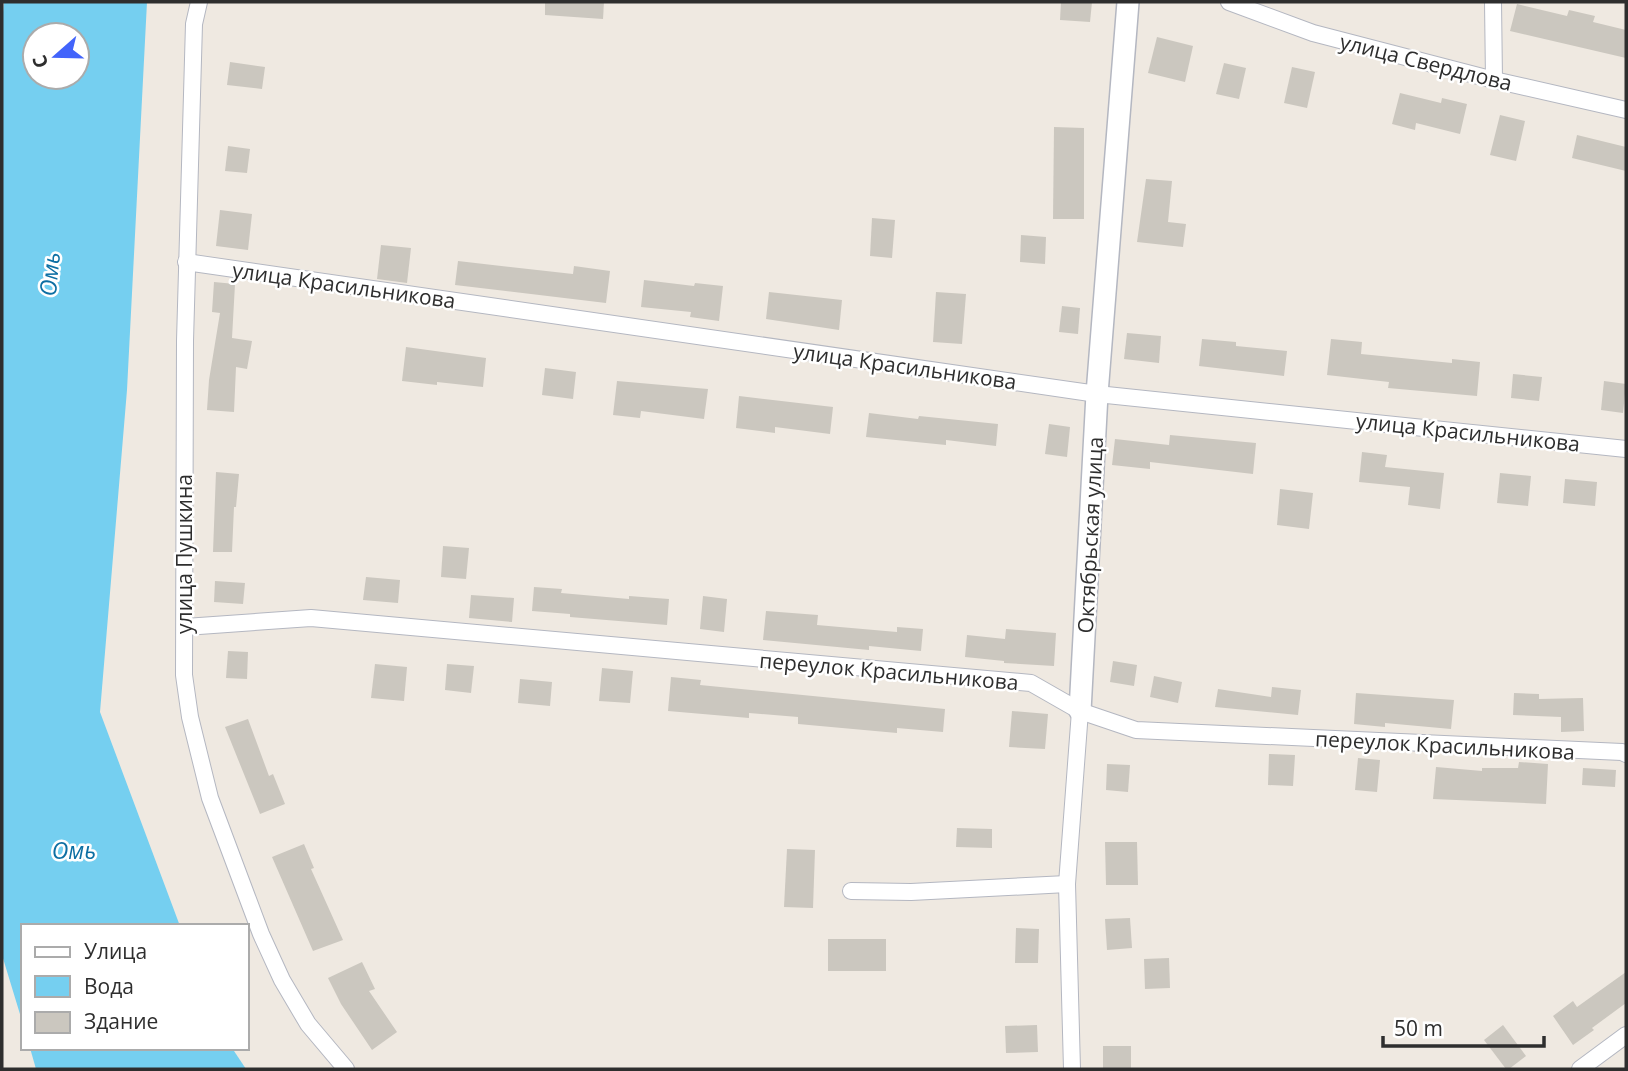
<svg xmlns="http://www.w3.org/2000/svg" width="1628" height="1071" viewBox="0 0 1628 1071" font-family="'Open Sans',sans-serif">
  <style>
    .water { fill: #75cff0; fill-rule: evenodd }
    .building { fill: #cbc7bf }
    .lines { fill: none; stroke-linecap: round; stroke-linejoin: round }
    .minor-casing { stroke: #b4b7c1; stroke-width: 18 }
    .tertiary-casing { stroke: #b4b7c1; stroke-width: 24 }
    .minor { stroke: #fff; stroke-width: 16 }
    .tertiary { stroke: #fff; stroke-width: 21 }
    .labels { text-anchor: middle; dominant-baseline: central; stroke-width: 5; stroke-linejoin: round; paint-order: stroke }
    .street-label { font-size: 21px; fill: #2e2e2e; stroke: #fff }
    .water-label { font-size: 23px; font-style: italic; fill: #0d6fa3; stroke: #fff }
  </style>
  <rect width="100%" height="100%" fill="#efe9e1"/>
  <!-- water -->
  <g class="water">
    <path d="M 4,2 L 147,2 L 127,390 L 100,712 L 180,926 L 23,926 L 23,1024 L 2,955 L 2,22 ZM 35,35 L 77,35 L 77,77 L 35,77 Z"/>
    <path d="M 30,1048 L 232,1048 L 246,1069 L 36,1069 Z"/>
  </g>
  <!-- building -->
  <g class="building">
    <path d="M 545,2 L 604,2 L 603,19 L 545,15 Z"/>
    <path d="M 1061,2 L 1092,2 L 1090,22 L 1060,20 Z"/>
    <path d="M 1517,4 L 1567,16 L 1569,10 L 1595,16 L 1593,22 L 1626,30 L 1626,58 L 1510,31 Z"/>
    <path d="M 1157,37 L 1193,46 L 1185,82 L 1148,73 Z"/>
    <path d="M 230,62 L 265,67 L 262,89 L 227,85 Z"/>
    <path d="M 1224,63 L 1246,68 L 1239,99 L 1216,94 Z"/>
    <path d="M 1292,67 L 1315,72 L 1307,108 L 1284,103 Z"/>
    <path d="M 1400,93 L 1441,103 L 1442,98 L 1467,104 L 1460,134 L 1416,123 L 1415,130 L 1392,124 Z"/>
    <path d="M 1500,115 L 1525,121 L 1516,161 L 1490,155 Z"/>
    <path d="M 1054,127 L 1084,128 L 1084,219 L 1053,219 Z"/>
    <path d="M 1577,135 L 1626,147 L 1626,171 L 1572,158 Z"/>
    <path d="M 228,146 L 250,149 L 247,173 L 225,171 Z"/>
    <path d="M 1146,179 L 1172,181 L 1168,222 L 1186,224 L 1183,247 L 1137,242 Z"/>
    <path d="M 220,210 L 252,214 L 248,250 L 216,246 Z"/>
    <path d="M 872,218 L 895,220 L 892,258 L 870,256 Z"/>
    <path d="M 1021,235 L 1046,237 L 1045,264 L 1020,262 Z"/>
    <path d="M 381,245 L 411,248 L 407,283 L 377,279 Z"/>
    <path d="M 458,261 L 573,274 L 574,266 L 610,271 L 606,303 L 455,285 Z"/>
    <path d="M 644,280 L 694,286 L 695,283 L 723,286 L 719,321 L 690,317 L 691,312 L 641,307 Z"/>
    <path d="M 214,282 L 235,284 L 232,338 L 252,341 L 247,369 L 236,367 L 234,412 L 207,410 L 209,380 L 220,313 L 212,312 Z"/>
    <path d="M 769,292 L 842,300 L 839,330 L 766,319 Z"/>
    <path d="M 936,292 L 966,294 L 962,344 L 933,342 Z"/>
    <path d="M 1062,306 L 1080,308 L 1078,334 L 1059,332 Z"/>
    <path d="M 1127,333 L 1161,336 L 1159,363 L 1124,359 Z"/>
    <path d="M 1202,339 L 1236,342 L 1236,346 L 1287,351 L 1284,376 L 1199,366 Z"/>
    <path d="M 1331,339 L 1362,342 L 1361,354 L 1452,363 L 1452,359 L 1480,362 L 1477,396 L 1388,388 L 1389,382 L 1327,375 Z"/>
    <path d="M 406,347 L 486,358 L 483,387 L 437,382 L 437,385 L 402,381 Z"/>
    <path d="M 545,368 L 576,372 L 573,399 L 542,395 Z"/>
    <path d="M 1513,374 L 1542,377 L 1539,401 L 1511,398 Z"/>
    <path d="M 617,381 L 708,389 L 704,419 L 641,411 L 640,418 L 613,415 Z"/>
    <path d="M 1604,381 L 1626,384 L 1623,413 L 1601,410 Z"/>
    <path d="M 739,396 L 833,407 L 830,434 L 775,427 L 775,433 L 736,428 Z"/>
    <path d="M 869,413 L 918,419 L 919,416 L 998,424 L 996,446 L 946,440 L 946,445 L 866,437 Z"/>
    <path d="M 1049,424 L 1070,427 L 1067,457 L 1045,454 Z"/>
    <path d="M 1170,435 L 1256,443 L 1253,474 L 1150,462 L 1150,469 L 1112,465 L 1115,439 L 1169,445 Z"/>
    <path d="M 1362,452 L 1387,455 L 1385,467 L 1444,473 L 1440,509 L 1408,505 L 1410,487 L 1359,482 Z"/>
    <path d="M 216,472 L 239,474 L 236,507 L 234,507 L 232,552 L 213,552 Z"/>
    <path d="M 1500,473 L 1531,476 L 1528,506 L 1497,503 Z"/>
    <path d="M 1565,479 L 1597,482 L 1595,506 L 1563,503 Z"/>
    <path d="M 1280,489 L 1313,493 L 1309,529 L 1277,525 Z"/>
    <path d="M 443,546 L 469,548 L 466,579 L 441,577 Z"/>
    <path d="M 366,577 L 400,580 L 398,603 L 363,600 Z"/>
    <path d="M 215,581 L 245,583 L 243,604 L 214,602 Z"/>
    <path d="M 534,587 L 562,589 L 561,593 L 629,599 L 629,596 L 669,599 L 667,625 L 570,617 L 570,614 L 532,611 Z"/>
    <path d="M 471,595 L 514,598 L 512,622 L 469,618 Z"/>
    <path d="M 703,596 L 727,599 L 724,632 L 700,629 Z"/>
    <path d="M 766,611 L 818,615 L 817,625 L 897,632 L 897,627 L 923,629 L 921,651 L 869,646 L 869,650 L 763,640 Z"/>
    <path d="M 1006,629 L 1056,633 L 1054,666 L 1004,663 L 1004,661 L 965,657 L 967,635 L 1005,639 Z"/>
    <path d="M 228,651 L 248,652 L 247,679 L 226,678 Z"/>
    <path d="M 1113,661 L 1137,665 L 1134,686 L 1110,682 Z"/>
    <path d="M 375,664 L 407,667 L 404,701 L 371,698 Z"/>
    <path d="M 447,664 L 474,666 L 471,693 L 445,690 Z"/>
    <path d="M 602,668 L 633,671 L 630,703 L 599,701 Z"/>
    <path d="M 1154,676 L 1182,682 L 1178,703 L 1150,697 Z"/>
    <path d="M 671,677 L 701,680 L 700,685 L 945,709 L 943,732 L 897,728 L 897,733 L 798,724 L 798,717 L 749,713 L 749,718 L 668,711 Z"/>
    <path d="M 520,679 L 552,682 L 550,706 L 518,703 Z"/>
    <path d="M 1272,687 L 1301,690 L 1298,715 L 1215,707 L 1218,689 L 1271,697 Z"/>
    <path d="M 1356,693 L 1454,700 L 1451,729 L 1385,723 L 1385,727 L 1354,724 Z"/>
    <path d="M 1514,693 L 1539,694 L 1539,699 L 1583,698 L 1584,731 L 1561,732 L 1561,717 L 1513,715 Z"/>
    <path d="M 1012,711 L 1048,714 L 1045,749 L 1009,747 Z"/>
    <path d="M 248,719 L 269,776 L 273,774 L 285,804 L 260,814 L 225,727 Z"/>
    <path d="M 1269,754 L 1295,755 L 1293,786 L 1268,785 Z"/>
    <path d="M 1358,758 L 1380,760 L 1377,792 L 1355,790 Z"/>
    <path d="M 1519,762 L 1548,764 L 1546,804 L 1433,799 L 1436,767 L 1482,771 L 1482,768 L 1518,768 Z"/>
    <path d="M 1107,764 L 1130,765 L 1128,792 L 1106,790 Z"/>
    <path d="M 1583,768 L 1616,770 L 1615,787 L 1582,785 Z"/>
    <path d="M 957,828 L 992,829 L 992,848 L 956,847 Z"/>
    <path d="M 1105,842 L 1137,842 L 1138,885 L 1106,885 Z"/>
    <path d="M 304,844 L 314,868 L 311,869 L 343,940 L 313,951 L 272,857 Z"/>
    <path d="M 787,849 L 815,850 L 813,908 L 784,907 Z"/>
    <path d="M 1130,918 L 1132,948 L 1107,950 L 1105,919 Z"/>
    <path d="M 1016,928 L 1039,929 L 1038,963 L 1015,963 Z"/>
    <rect x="828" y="939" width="58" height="32"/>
    <path d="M 1169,958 L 1170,988 L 1145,989 L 1144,959 Z"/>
    <path d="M 362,962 L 375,989 L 369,991 L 397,1032 L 372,1050 L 341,1004 L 328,978 Z"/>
    <path d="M 1626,972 L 1626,1003 L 1592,1028 L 1594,1030 L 1573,1045 L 1553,1016 L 1573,1001 L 1577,1007 Z"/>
    <path d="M 1037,1025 L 1038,1052 L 1006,1053 L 1005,1026 Z"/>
    <path d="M 1503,1025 L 1526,1056 L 1509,1069 L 1506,1069 L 1484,1040 Z"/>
    <rect x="1103" y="1046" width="28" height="23"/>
  </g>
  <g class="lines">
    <!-- minor casing -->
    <g class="minor-casing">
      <g id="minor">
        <path d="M 199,2 L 194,24 L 185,341 L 184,675 L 190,717 L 210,798 L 261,934 L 282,980 L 308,1024 L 346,1069"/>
        <path d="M 1229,2 L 1313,33 L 1494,80 L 1626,110"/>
        <path d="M 1493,2 L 1494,80"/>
        <path d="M 186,262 L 1097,394 L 1626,449"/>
        <path d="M 185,627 L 311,618 L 1031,683 L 1080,711 L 1136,730 L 1622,752 L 1626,754"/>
        <path d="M 851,891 L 911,892 L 1067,884"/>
        <path d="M 1072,1069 L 1067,884 L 1080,711"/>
        <path d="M 1580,1069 L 1626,1035"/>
      </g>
    </g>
    <!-- tertiary casing -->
    <g class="tertiary-casing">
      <path id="tertiary" d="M 1080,711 L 1097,394 L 1128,2"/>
    </g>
    <!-- minor -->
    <use href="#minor" class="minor"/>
    <!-- tertiary -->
    <use href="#tertiary" class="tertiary"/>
  </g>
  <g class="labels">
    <!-- street labels -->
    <g class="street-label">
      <text transform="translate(1426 62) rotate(14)">улица Свердлова</text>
      <text transform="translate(344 285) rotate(8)">улица Красильникова</text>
      <text transform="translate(905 366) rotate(8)">улица Красильникова</text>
      <text transform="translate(1468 432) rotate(6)">улица Красильникова</text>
      <text transform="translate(1090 535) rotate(-87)">Октябрьская улица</text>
      <text transform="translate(184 554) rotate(-90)">улица Пушкина</text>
      <text transform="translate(889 671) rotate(5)">переулок Красильникова</text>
      <text transform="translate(1445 745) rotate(3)">переулок Красильникова</text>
    </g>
    <!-- water labels -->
    <g class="water-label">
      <text transform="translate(49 274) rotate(-84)">Омь</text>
      <text x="74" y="850">Омь</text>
    </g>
  </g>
  <!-- border -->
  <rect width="1628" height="1071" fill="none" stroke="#2e2e2e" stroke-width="7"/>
  <!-- legend -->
  <rect x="21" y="924" width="228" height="126" fill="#ffffff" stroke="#ababab" stroke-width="2"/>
  <rect x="35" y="947" width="35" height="10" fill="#ffffff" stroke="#ababab" stroke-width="2"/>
  <text x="84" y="959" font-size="21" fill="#2e2e2e">Улица</text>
  <rect x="35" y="976" width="35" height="21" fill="#75cff0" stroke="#ababab" stroke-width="2"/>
  <text x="84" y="994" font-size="21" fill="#2e2e2e">Вода</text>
  <rect x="35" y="1012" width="35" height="21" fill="#cbc7bf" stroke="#ababab" stroke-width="2"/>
  <text x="84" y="1029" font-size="21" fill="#2e2e2e">Здание</text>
  <!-- north arrow -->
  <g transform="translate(56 56) rotate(250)"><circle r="33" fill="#ffffff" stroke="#ababab" stroke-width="2"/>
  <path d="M0-5L12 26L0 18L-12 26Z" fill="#4264fb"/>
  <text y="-10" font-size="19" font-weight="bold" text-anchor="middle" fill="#2e2e2e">С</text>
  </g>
  <!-- scale -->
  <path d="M1383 1036v10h161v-10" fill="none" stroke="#2e2e2e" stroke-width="3.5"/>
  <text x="1394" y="1036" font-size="21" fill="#2e2e2e" stroke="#ffffff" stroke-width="5" paint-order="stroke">50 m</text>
</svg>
